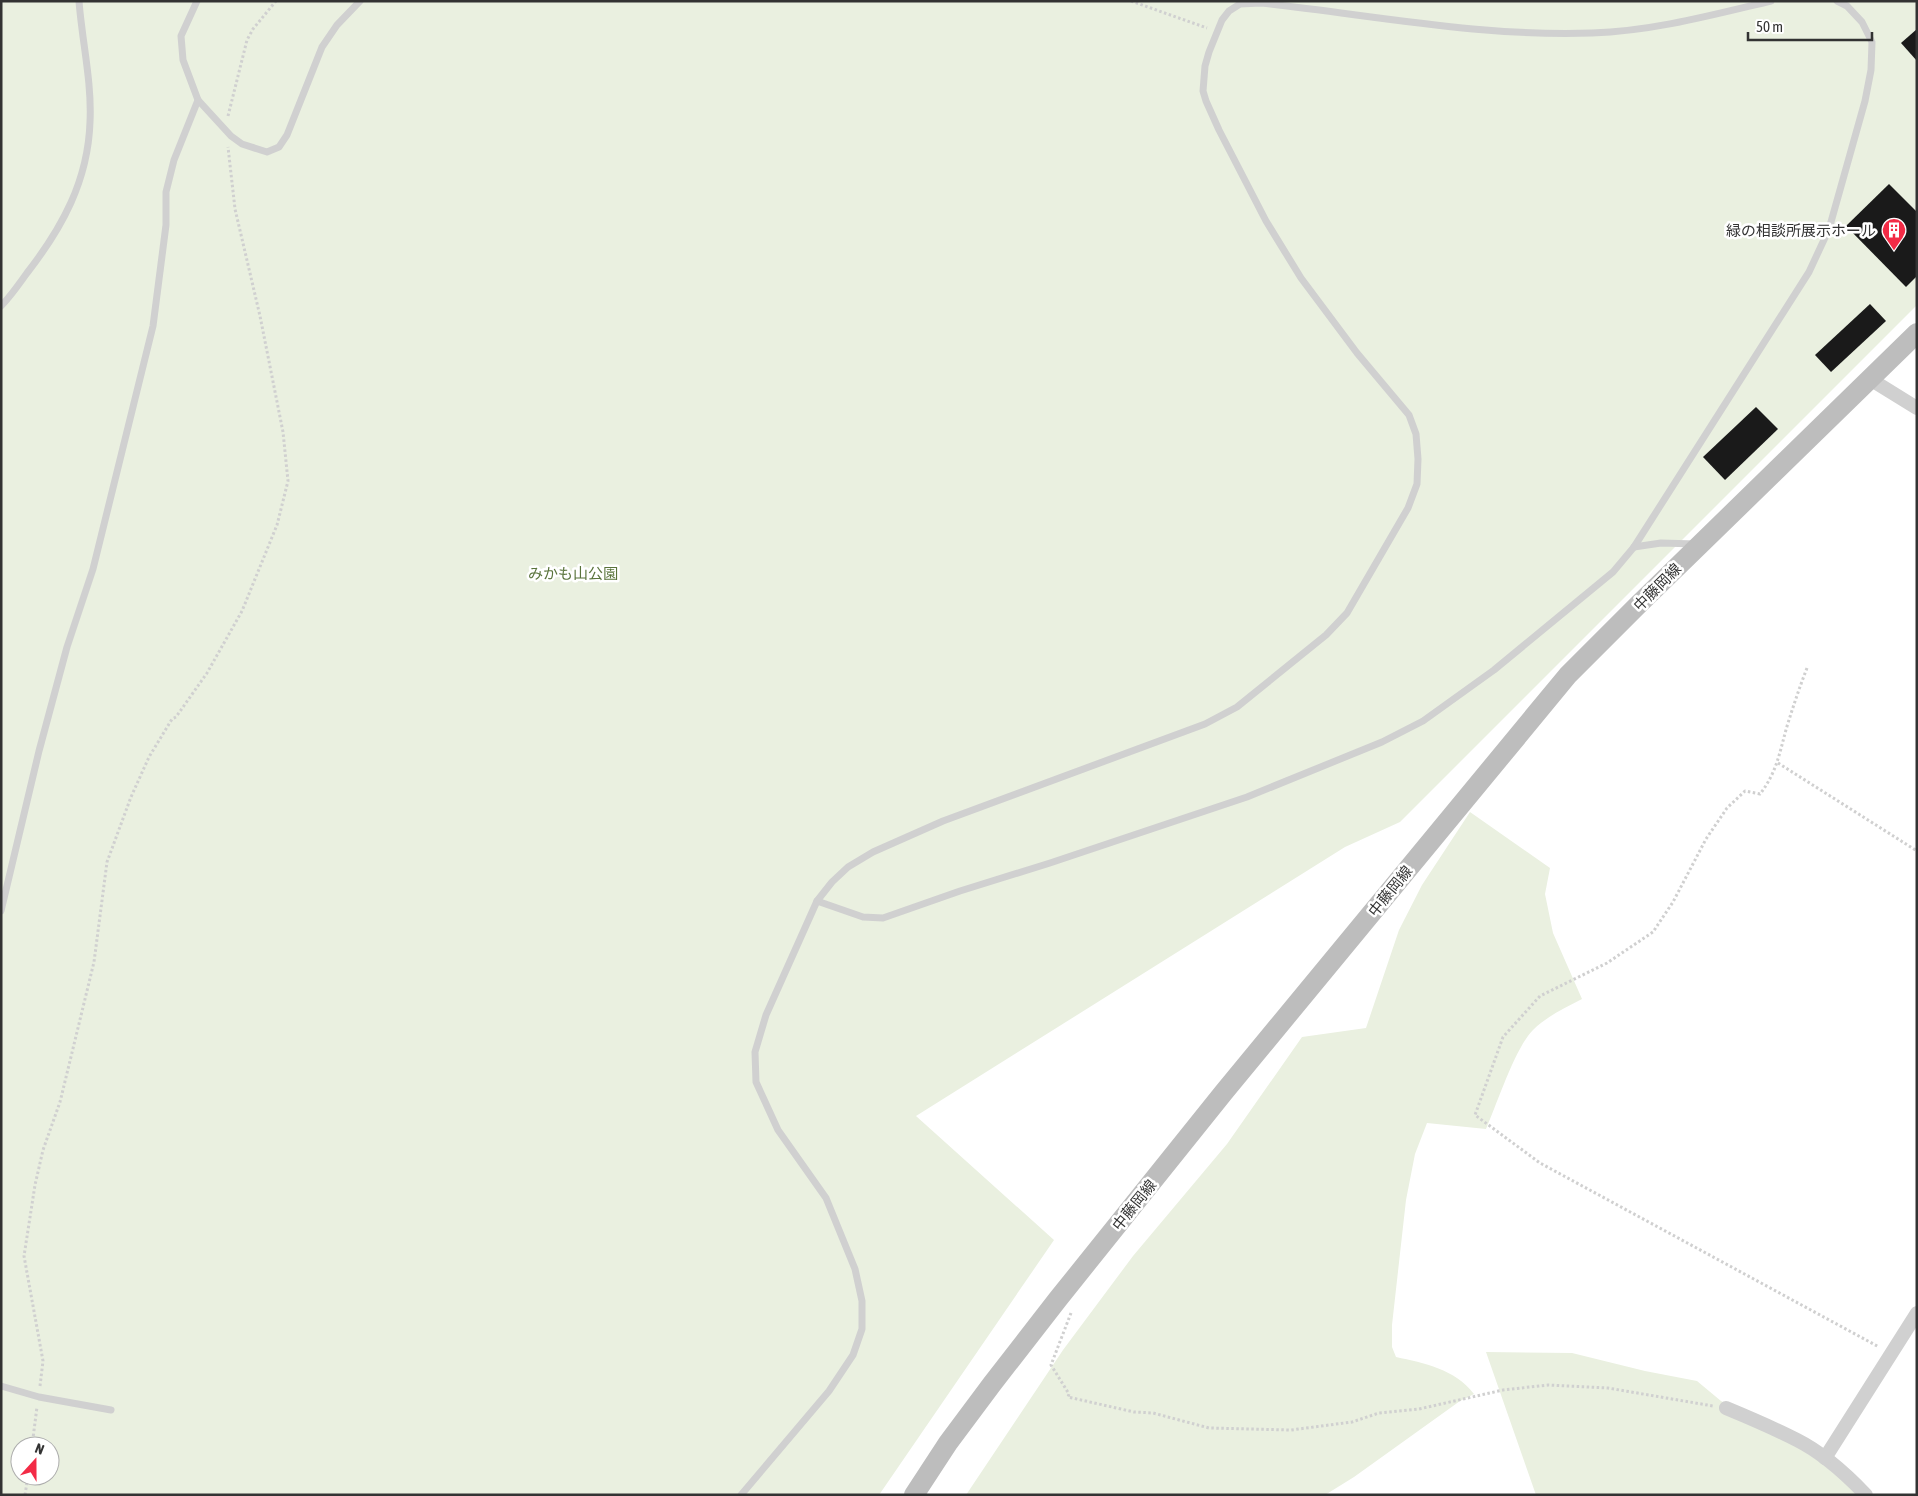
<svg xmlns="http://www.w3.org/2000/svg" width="1918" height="1496" viewBox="0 0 1918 1496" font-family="'Asap Condensed','Noto Sans JP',sans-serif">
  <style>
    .green { fill: #eaf0e0; fill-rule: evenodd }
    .building { fill: #1a1a1a }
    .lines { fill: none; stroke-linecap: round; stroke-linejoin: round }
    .path { stroke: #d0d0d0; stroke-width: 3; stroke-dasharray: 2.5 2.5; stroke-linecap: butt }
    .service { stroke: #d0d0d0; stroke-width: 7 }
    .minor { stroke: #d0d0d0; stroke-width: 14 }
    .secondary { stroke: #bdbdbd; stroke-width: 20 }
    .labels { text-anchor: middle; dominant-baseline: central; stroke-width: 5; stroke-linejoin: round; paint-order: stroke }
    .poi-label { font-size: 15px; fill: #333; stroke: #fff; text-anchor: end }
    .park-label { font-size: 15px; fill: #59733b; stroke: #fff }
    .street-label { font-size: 15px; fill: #333; stroke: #fff }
  </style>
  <rect width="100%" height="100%" fill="#fff"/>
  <!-- green -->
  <g class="green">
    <path d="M 1,1 L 1917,1 L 1917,305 L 1400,822 L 1345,847 L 916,1116 L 1054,1240 L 879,1495 L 1,1495 ZM 20,1446 L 50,1446 L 50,1476 L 20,1476 Z"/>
    <path d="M 1470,812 L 1550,868 L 1545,894 L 1553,933 L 1582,999 C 1565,1008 1547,1016 1533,1030 C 1515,1048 1497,1104 1486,1129 L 1427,1123 L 1415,1154 L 1406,1200 L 1392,1325 L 1392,1347 L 1396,1357 C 1424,1363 1455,1369 1474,1394 L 1460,1401 L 1354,1477 L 1325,1495 L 966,1495 L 1063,1350 L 1133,1256 L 1227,1144 L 1302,1037 L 1366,1028 L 1399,930 L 1422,885 Z"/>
    <path d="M 1486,1352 L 1572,1353 L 1645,1371 L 1697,1381 L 1721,1401 L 1754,1418 L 1870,1495 L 1536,1495 Z"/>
  </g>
  <!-- building -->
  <g class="building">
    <path d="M 1917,29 L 1917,61 L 1901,43 Z"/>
    <path d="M 1889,184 L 1917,212 L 1917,276 L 1906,287 L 1846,226 Z"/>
    <path d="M 1870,304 L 1886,321 L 1831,372 L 1815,355 Z"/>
    <path d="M 1756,407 L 1778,429 L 1725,480 L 1703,457 Z"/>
  </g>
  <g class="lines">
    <!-- path -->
    <g class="path">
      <path d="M 1131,1 L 1207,28"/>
      <path d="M 228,116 L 247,40 L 253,29 L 276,1"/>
      <path d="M 1807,668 C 1800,686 1794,704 1788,723 C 1780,749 1778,771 1760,794 L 1745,791 L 1727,808 L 1706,839 L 1673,902 L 1653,932 L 1607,963 L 1540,996 L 1503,1037 L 1475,1115 L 1540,1163 L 1879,1347"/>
      <path d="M 1778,763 L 1917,851"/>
      <path d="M 1071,1313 L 1051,1365 L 1069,1394 L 1068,1397 L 1134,1412 L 1153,1413 L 1209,1428 L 1291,1430 L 1352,1422 L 1379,1413 L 1419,1409 L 1503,1390 L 1548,1385 L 1608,1388 L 1713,1406"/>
      <path d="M 40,1386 L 43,1361 L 24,1256 L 35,1185 L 43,1150 L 60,1102 L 94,962 L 107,862 L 131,797 L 149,757 L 172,719 L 176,717 L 207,673 L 242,611 L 277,525 L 288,481 L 283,432 L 260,316 L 235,209 L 228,147"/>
      <path d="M 32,1446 L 37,1407"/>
      <path d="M 25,1495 L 28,1476"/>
    </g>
    <!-- service -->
    <g class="service">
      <path d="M 197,1 L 181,36 L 183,60 L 198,100 L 231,136 L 242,144 L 267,152 L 279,147 L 287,135 L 322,47 L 337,25 L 360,1"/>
      <path d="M 1,306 C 11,296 19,284 27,273 C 62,228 88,181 90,122 C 92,82 82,41 79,1"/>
      <path d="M 1634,547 L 1661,543 L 1696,544"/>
      <path d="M 817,901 L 863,917 L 883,918 L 960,891 L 1050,863 L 1247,797 L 1382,742 L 1423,721 L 1494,670 L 1613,572 L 1634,547 L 1809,272 L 1829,229 L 1865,101 L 1871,70 L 1872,42 L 1862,22 L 1847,6 L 1837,1"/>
      <path d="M 1,911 L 39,751 L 67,647 L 93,569 L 153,326 L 166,225 L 166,192 L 174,160 L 198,100"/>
      <path d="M 1,1386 L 39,1397 L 111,1410"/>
      <path d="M 741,1495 L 829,1391 L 853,1355 L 862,1329 L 862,1301 L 855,1269 L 826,1198 L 778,1130 L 756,1082 L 755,1052 L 766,1015 L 817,901 L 832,882 L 848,867 L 873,852 L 943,821 L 1205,724 L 1237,707 L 1326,635 L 1347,613 L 1408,508 L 1417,484 L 1418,459 L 1416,434 L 1409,415 L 1357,353 L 1301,278 L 1266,221 L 1219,130 L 1206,101 L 1203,91 L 1205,66 L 1209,52 L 1222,20 L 1229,11 L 1240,4 L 1261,3 C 1372,15 1481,37 1592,33 C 1653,31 1712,15 1771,1"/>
    </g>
    <!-- minor -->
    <g class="minor">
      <path d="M 1870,379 L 1917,408"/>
      <path d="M 1726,1408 C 1750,1418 1774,1428 1797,1440 C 1823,1453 1846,1474 1866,1495"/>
      <path d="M 1825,1458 L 1917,1313"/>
    </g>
    <!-- secondary -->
    <path class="secondary" d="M 914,1495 L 948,1443 L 992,1384 L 1058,1299 L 1224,1092 L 1568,675 L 1638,605 L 1917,333"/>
  </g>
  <!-- icons -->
  <defs>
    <g id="building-pin" transform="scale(1.25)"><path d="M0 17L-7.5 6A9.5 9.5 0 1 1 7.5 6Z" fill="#f32b46" stroke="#fff"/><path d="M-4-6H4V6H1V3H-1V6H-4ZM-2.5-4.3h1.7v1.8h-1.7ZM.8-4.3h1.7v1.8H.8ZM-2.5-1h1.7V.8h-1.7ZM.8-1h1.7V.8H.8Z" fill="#fff"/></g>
  </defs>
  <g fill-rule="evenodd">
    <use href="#building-pin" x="1894" y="230"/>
  </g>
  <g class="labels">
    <!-- poi labels -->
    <g class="poi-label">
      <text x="1876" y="230">緑の相談所展示ホール</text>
    </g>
    <!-- park labels -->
    <g class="park-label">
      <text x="573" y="573">みかも山公園</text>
    </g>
    <!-- street labels -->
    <g class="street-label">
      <text transform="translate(1657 587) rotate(-45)">中藤岡線</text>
      <text transform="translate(1390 891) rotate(-51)">中藤岡線</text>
      <text transform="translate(1134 1205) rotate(-51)">中藤岡線</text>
    </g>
  </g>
  <!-- border -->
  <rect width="1918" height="1496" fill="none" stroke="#333333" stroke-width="5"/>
  <!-- north arrow -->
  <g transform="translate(35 1461) rotate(21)"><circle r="24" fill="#ffffff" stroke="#adadad"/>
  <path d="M0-4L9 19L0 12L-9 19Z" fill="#f32b46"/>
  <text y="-8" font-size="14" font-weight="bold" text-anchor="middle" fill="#333333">N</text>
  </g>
  <!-- scale -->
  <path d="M1748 32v8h124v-8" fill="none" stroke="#333333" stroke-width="2.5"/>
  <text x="1756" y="32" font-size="15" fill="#333333" stroke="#ffffff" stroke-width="4" paint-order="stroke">50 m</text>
</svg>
